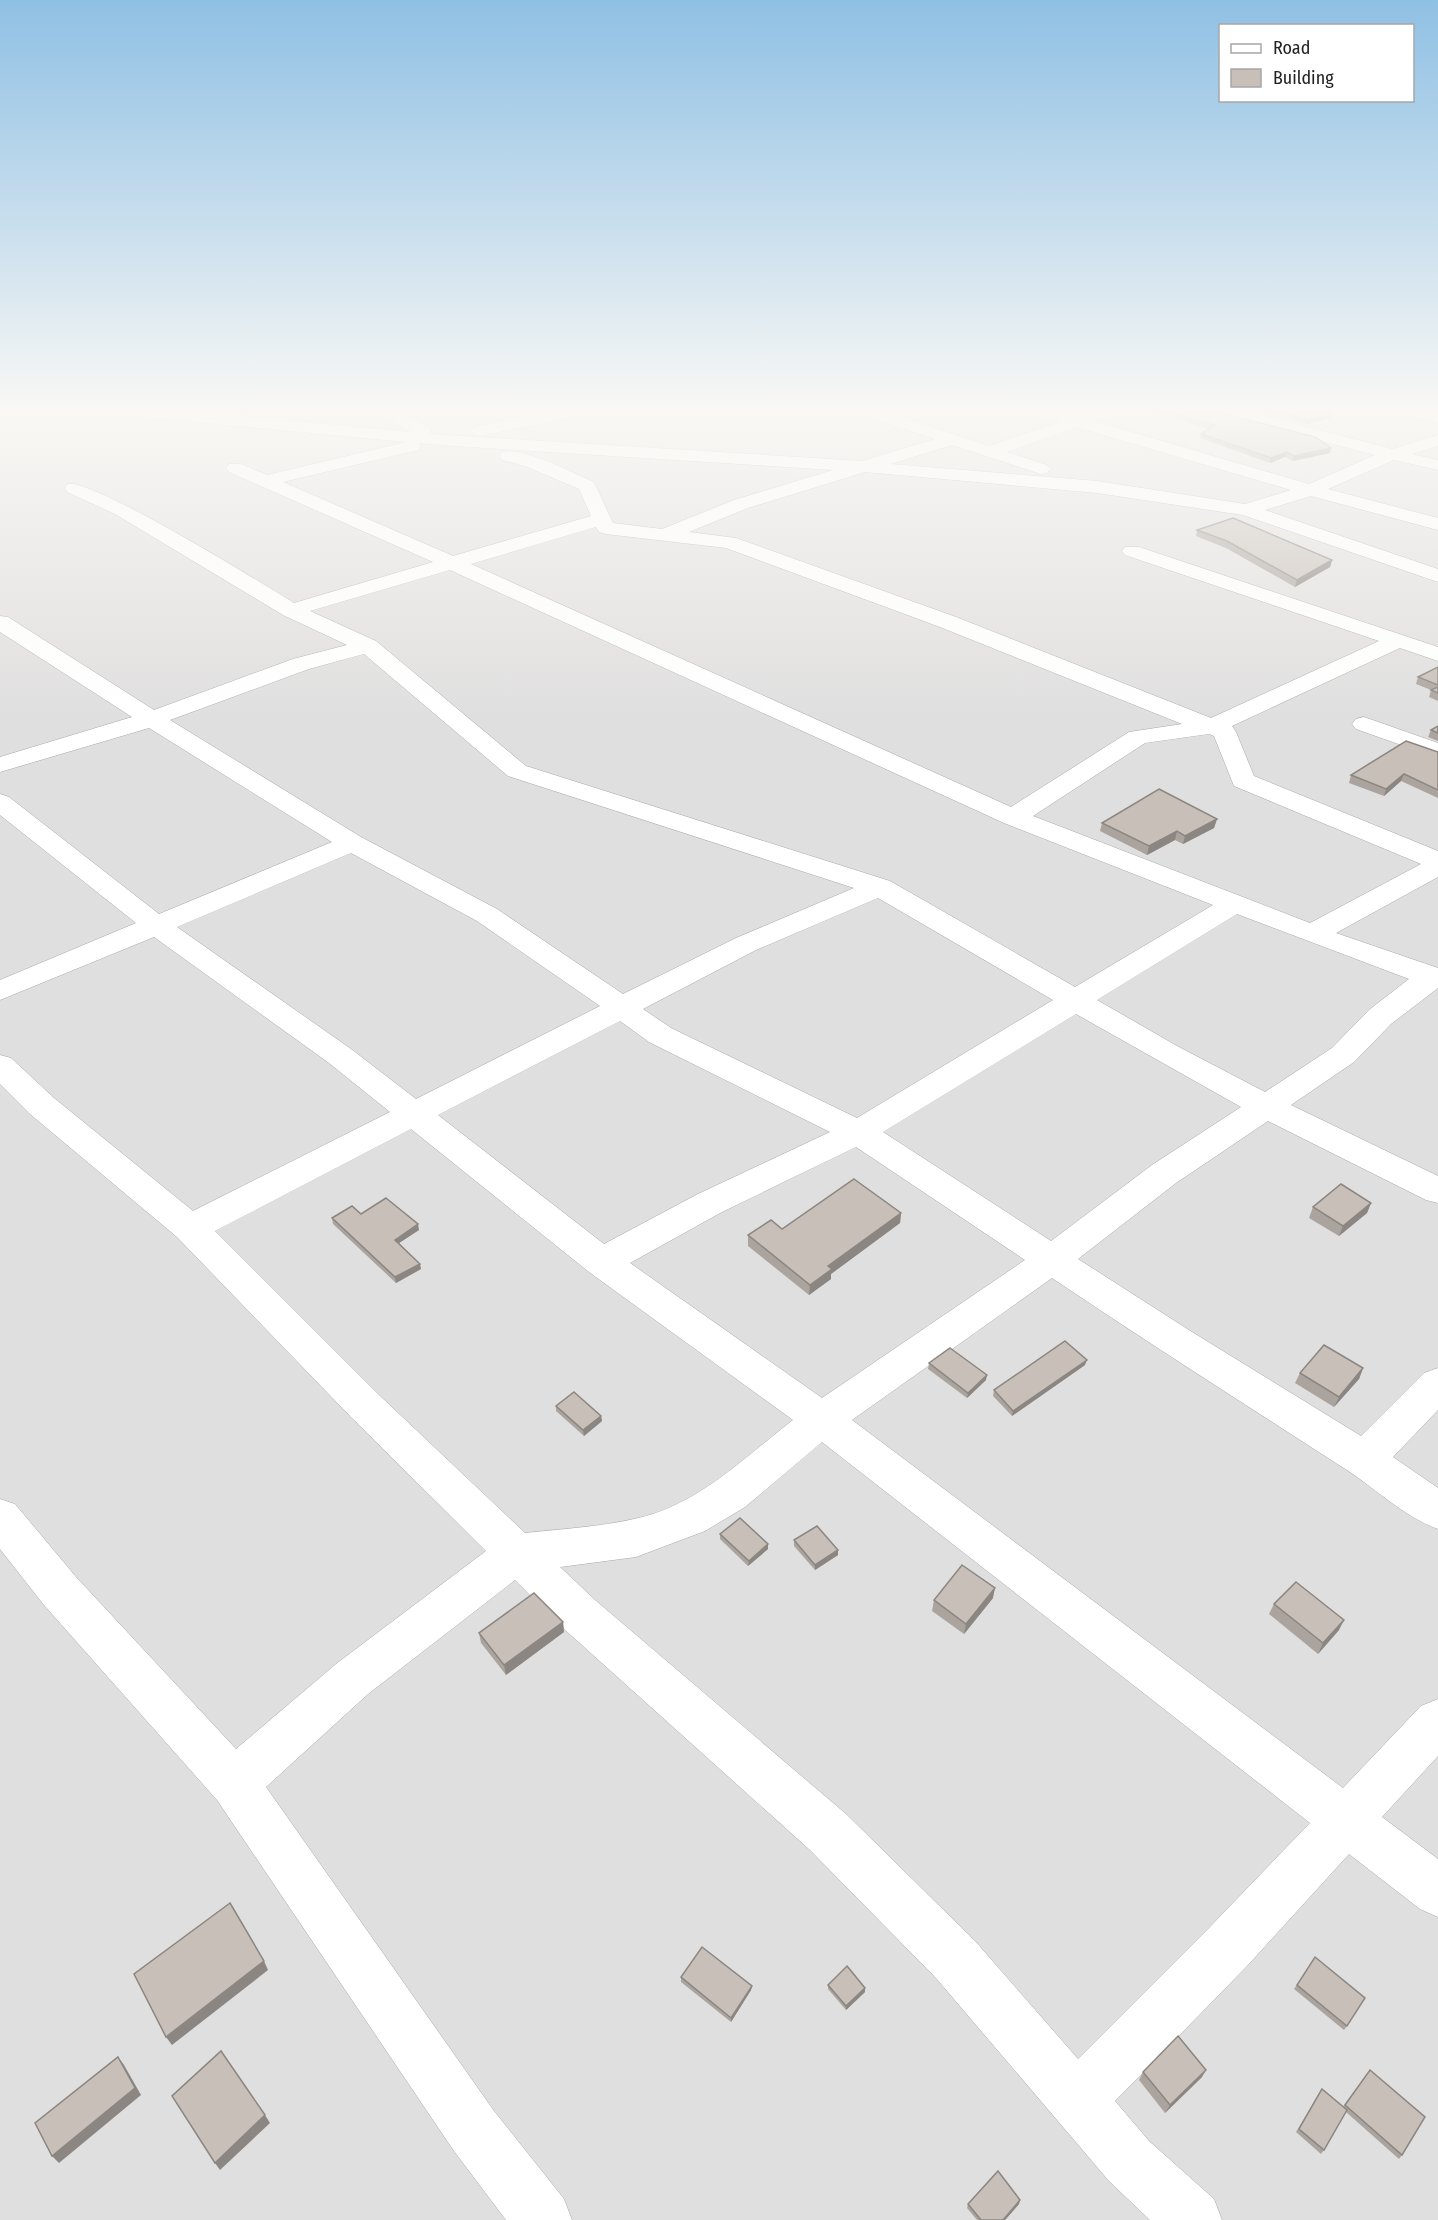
<svg xmlns="http://www.w3.org/2000/svg" width="1438" height="2220" viewBox="0 0 1438 2220" font-family="'Fira Sans Condensed',sans-serif">
  <style>
    .residential { fill: #e0dfdf }
    .lines { fill: none; stroke-linecap: round; stroke-linejoin: round }
    .minor-casing { stroke: #a9a9a9; stroke-width: 1 }
    .minor { fill: #fff; fill-rule: evenodd }
    .wall { fill: #aba49e }
    .shaded-wall { fill: #8b8681 }
    .building { fill: #c7bfb8; stroke: #8b8681; stroke-width: 1.5 }
  </style>
  <rect width="100%" height="100%" fill="#f2efe9"/>
  <!-- residential -->
  <rect class="residential" x="0" y="408" width="1438" height="1812"/>
  <g class="lines">
    <!-- minor casing -->
    <g class="minor-casing">
      <g id="minor">
        <path d="M 92,408 L 158,408 L 411,432 L 369,408 L 391,408 L 430,428 L 431,434 L 862,461 L 935,439 L 852,412 L 850,408 L 876,408 L 989,446 L 1059,422 L 1024,412 L 1022,408 L 1050,408 L 1076,416 L 1104,408 L 1133,408 L 1131,412 L 1094,421 L 1309,484 L 1375,455 L 1209,412 L 1207,408 L 1235,408 L 1392,449 L 1438,435 L 1438,446 L 1412,454 L 1438,460 L 1438,470 L 1394,460 L 1328,489 L 1438,518 L 1438,530 L 1311,496 L 1265,510 L 1438,569 L 1438,582 L 1243,515 L 1097,493 L 865,472 L 748,508 L 689,532 L 736,538 L 956,617 L 1211,718 L 1379,641 L 1125,555 L 1122,551 L 1125,547 L 1139,547 L 1438,647 L 1438,661 L 1400,648 L 1232,726 L 1236,732 L 1254,776 L 1438,851 L 1438,877 L 1336,933 L 1438,968 L 1438,988 L 1391,1024 L 1354,1062 L 1291,1105 L 1438,1176 L 1438,1203 L 1426,1200 L 1268,1121 L 1176,1183 L 1078,1259 L 1192,1332 L 1361,1436 L 1424,1373 L 1438,1368 L 1438,1410 L 1393,1457 L 1438,1488 L 1438,1529 C 1402,1516 1372,1485 1339,1465 C 1243,1403 1147,1342 1052,1278 L 852,1420 L 1343,1788 L 1421,1706 L 1438,1699 L 1438,1756 L 1382,1817 L 1438,1859 L 1438,1917 L 1420,1909 L 1349,1854 L 1247,1966 L 1115,2101 L 1149,2141 L 1214,2199 L 1222,2220 L 1150,2220 L 1109,2181 L 936,1978 L 810,1850 L 563,1628 L 515,1580 L 368,1694 L 266,1787 L 494,2111 L 564,2199 L 572,2220 L 506,2220 L 454,2151 L 217,1800 L 44,1605 L 0,1549 L 0,1499 L 15,1504 L 76,1577 L 236,1749 L 336,1664 L 486,1551 L 351,1417 L 177,1237 L 30,1114 L 0,1084 L 0,1055 L 11,1058 L 54,1098 L 193,1211 L 390,1112 L 329,1063 L 154,937 L 0,1000 L 0,980 L 136,923 L 0,815 L 0,794 L 9,797 L 159,914 L 332,842 L 149,728 L 0,772 L 0,757 L 132,717 L 0,632 L 0,616 L 8,617 L 154,710 L 293,659 L 347,645 L 283,615 L 115,514 L 67,492 L 65,488 L 67,484 C 93,478 261,583 294,603 L 433,562 L 229,472 L 226,468 L 229,464 L 241,464 L 267,475 L 406,442 L 100,413 ZM 1076,427 L 1291,490 L 1245,504 L 1097,481 L 891,464 L 952,445 L 1041,474 L 1047,473 L 1050,469 L 1047,465 L 1007,452 ZM 419,443 L 439,445 L 833,470 L 734,500 L 662,529 L 613,523 L 594,482 C 572,473 525,447 502,452 L 499,456 L 502,460 L 525,466 L 579,489 L 591,516 L 453,556 L 283,482 L 418,450 L 421,446 ZM 596,527 L 599,532 L 606,534 L 726,548 L 940,627 L 1182,724 L 1129,732 L 1011,807 L 471,564 ZM 450,570 L 1004,823 L 1213,905 L 1075,987 L 890,881 L 526,766 L 376,641 L 310,611 ZM 364,654 L 508,776 L 854,888 L 736,938 L 623,994 L 497,909 L 361,837 L 170,720 L 309,669 ZM 1209,734 L 1214,736 L 1234,786 L 1421,864 L 1310,923 L 1033,816 L 1145,743 ZM 351,853 L 477,921 L 600,1006 L 416,1099 L 351,1049 L 177,927 ZM 878,898 L 1053,1000 L 857,1118 L 671,1028 L 643,1009 L 756,950 ZM 1237,914 L 1409,979 L 1369,1010 L 1332,1048 L 1265,1092 L 1177,1046 L 1097,1000 ZM 1076,1014 L 1241,1107 L 1152,1165 L 1051,1241 L 883,1132 ZM 620,1021 L 649,1042 L 830,1132 L 698,1194 L 604,1244 L 438,1115 ZM 411,1129 L 589,1272 L 793,1420 C 745,1457 696,1507 634,1519 C 599,1527 561,1529 525,1533 L 379,1395 L 215,1231 ZM 856,1147 L 1025,1260 L 822,1398 L 630,1263 L 722,1212 ZM 822,1442 L 1310,1823 L 1209,1928 L 1078,2059 L 974,1940 L 846,1814 L 595,1600 L 560,1567 L 636,1557 L 705,1531 L 745,1507 Z"/>
        <path d="M 564,408 L 598,408 L 590,413 L 480,436 L 474,435 L 471,431 L 474,427 L 480,426 Z"/>
        <path d="M 1392,408 L 1421,408 L 1438,413 L 1438,423 L 1394,412 Z"/>
        <path d="M 1364,717 L 1438,743 L 1438,758 L 1356,729 L 1352,724 L 1356,719 Z"/>
      </g>
    </g>
    <!-- minor -->
    <use href="#minor" class="minor"/>
  </g>
  <!-- wall -->
  <g class="wall">
    <path d="M 1136,408 L 1209,408 L 1209,410 L 1331,448 L 1330,453 L 1293,461 L 1285,457 L 1270,463 L 1200,438 L 1201,434 L 1210,429 Z"/>
    <path d="M 1246,408 L 1316,408 L 1330,418 L 1307,424 Z"/>
    <path d="M 1197,530 L 1332,560 L 1330,567 L 1295,587 L 1226,548 L 1196,536 Z"/>
    <path d="M 1438,667 L 1438,701 L 1429,697 L 1431,690 L 1416,684 L 1418,677 Z"/>
    <path d="M 1438,726 L 1438,741 L 1428,737 L 1431,730 Z"/>
    <path d="M 1438,752 L 1438,798 L 1401,781 L 1384,796 L 1349,783 L 1351,775 Z"/>
    <path d="M 1217,819 L 1214,828 L 1183,844 L 1175,840 L 1147,855 L 1100,831 L 1102,823 Z"/>
    <path d="M 1371,1203 L 1367,1213 L 1339,1236 L 1309,1218 L 1313,1207 Z"/>
    <path d="M 901,1213 L 900,1223 L 831,1274 L 831,1279 L 809,1295 L 748,1246 L 748,1235 L 782,1229 Z"/>
    <path d="M 361,1214 L 419,1230 L 399,1243 L 421,1269 L 396,1283 L 333,1224 L 332,1218 Z"/>
    <path d="M 929,1363 L 986,1380 L 967,1398 L 928,1369 Z"/>
    <path d="M 1085,1365 L 1012,1416 L 993,1396 L 994,1390 Z"/>
    <path d="M 1363,1368 L 1359,1379 L 1334,1407 L 1295,1383 L 1300,1373 Z"/>
    <path d="M 556,1406 L 601,1416 L 602,1421 L 584,1436 L 556,1411 Z"/>
    <path d="M 720,1534 L 768,1549 L 748,1566 L 720,1539 Z"/>
    <path d="M 794,1540 L 838,1550 L 838,1555 L 815,1570 L 794,1546 Z"/>
    <path d="M 993,1598 L 964,1634 L 932,1611 L 934,1600 Z"/>
    <path d="M 1274,1604 L 1339,1630 L 1318,1654 L 1269,1614 Z"/>
    <path d="M 563,1622 L 564,1632 L 506,1675 L 481,1643 L 479,1633 Z"/>
    <path d="M 1315,1957 L 1347,2026 L 1344,2030 L 1294,1989 Z"/>
    <path d="M 681,1977 L 752,1986 L 751,1990 L 731,2022 L 681,1982 Z"/>
    <path d="M 828,1985 L 865,1988 L 865,1992 L 846,2010 L 828,1989 Z"/>
    <path d="M 1370,2070 L 1402,2155 L 1399,2159 L 1346,2112 L 1324,2150 L 1321,2154 L 1296,2132 L 1319,2093 L 1322,2089 L 1343,2107 Z"/>
    <path d="M 1143,2072 L 1202,2077 L 1165,2113 L 1139,2080 Z"/>
    <path d="M 968,2204 L 1019,2204 L 1005,2220 L 977,2220 L 967,2208 Z"/>
  </g>
  <!-- shaded-wall -->
  <g class="shaded-wall">
    <path d="M 1331,413 L 1330,418 L 1307,424 L 1308,420 Z"/>
    <path d="M 1331,448 L 1330,453 L 1293,461 L 1294,456 Z"/>
    <path d="M 1287,452 L 1285,457 L 1270,463 L 1271,458 Z"/>
    <path d="M 1332,560 L 1330,567 L 1295,587 L 1297,580 Z"/>
    <path d="M 1404,774 L 1401,781 L 1384,796 L 1386,789 Z"/>
    <path d="M 1217,819 L 1214,828 L 1183,844 L 1185,836 Z"/>
    <path d="M 1177,831 L 1175,840 L 1147,855 L 1149,846 Z"/>
    <path d="M 1371,1203 L 1367,1213 L 1339,1236 L 1343,1226 Z"/>
    <path d="M 901,1213 L 900,1223 L 831,1274 L 831,1279 L 809,1295 L 810,1285 L 828,1266 Z"/>
    <path d="M 418,1224 L 419,1230 L 396,1245 L 395,1240 Z"/>
    <path d="M 420,1264 L 421,1269 L 396,1283 L 395,1277 Z"/>
    <path d="M 1087,1360 L 1085,1365 L 1012,1416 L 1013,1411 Z"/>
    <path d="M 1363,1368 L 1359,1379 L 1334,1407 L 1339,1397 Z"/>
    <path d="M 987,1375 L 986,1380 L 967,1398 L 968,1393 Z"/>
    <path d="M 601,1416 L 602,1421 L 584,1436 L 583,1430 Z"/>
    <path d="M 768,1544 L 768,1549 L 748,1566 L 749,1561 Z"/>
    <path d="M 838,1550 L 838,1555 L 815,1570 L 815,1565 Z"/>
    <path d="M 995,1588 L 993,1598 L 964,1634 L 966,1624 Z"/>
    <path d="M 1344,1620 L 1339,1630 L 1318,1654 L 1323,1643 Z"/>
    <path d="M 563,1622 L 564,1632 L 506,1675 L 504,1665 Z"/>
    <path d="M 264,1961 L 268,1970 L 172,2045 L 166,2037 Z"/>
    <path d="M 752,1986 L 751,1990 L 731,2022 L 731,2018 Z"/>
    <path d="M 865,1988 L 865,1992 L 846,2010 L 846,2006 Z"/>
    <path d="M 118,2057 L 124,2065 L 141,2095 L 59,2163 L 52,2156 Z"/>
    <path d="M 1206,2070 L 1202,2077 L 1165,2113 L 1170,2105 Z"/>
    <path d="M 265,2115 L 270,2123 L 220,2170 L 215,2163 Z"/>
    <path d="M 1020,2200 L 1019,2204 L 1005,2220 L 1003,2220 Z"/>
  </g>
  <!-- building -->
  <g class="building">
    <path d="M 1153,408 L 1209,408 L 1209,410 L 1315,437 L 1331,448 L 1294,456 L 1287,452 L 1271,458 L 1201,434 L 1215,425 Z"/>
    <path d="M 1264,408 L 1316,408 L 1331,413 L 1308,420 Z"/>
    <path d="M 1233,518 L 1332,560 L 1297,580 L 1227,541 L 1197,530 Z"/>
    <path d="M 1438,667 L 1438,685 L 1418,677 Z"/>
    <path d="M 1438,687 L 1438,693 L 1431,690 Z"/>
    <path d="M 1438,726 L 1438,733 L 1431,730 Z"/>
    <path d="M 1406,741 L 1438,752 L 1438,790 L 1404,774 L 1386,789 L 1351,775 Z"/>
    <path d="M 1159,789 L 1217,819 L 1185,836 L 1177,831 L 1149,846 L 1102,823 Z"/>
    <path d="M 854,1179 L 901,1213 L 828,1266 L 832,1269 L 810,1285 L 748,1235 L 771,1220 L 782,1229 Z"/>
    <path d="M 1341,1184 L 1371,1203 L 1343,1226 L 1313,1207 Z"/>
    <path d="M 386,1198 L 418,1224 L 395,1240 L 420,1264 L 395,1277 L 332,1218 L 352,1206 L 361,1214 Z"/>
    <path d="M 1065,1341 L 1087,1360 L 1013,1411 L 994,1390 Z"/>
    <path d="M 1324,1345 L 1363,1368 L 1339,1397 L 1300,1373 Z"/>
    <path d="M 950,1348 L 987,1375 L 968,1393 L 929,1363 Z"/>
    <path d="M 574,1392 L 601,1416 L 583,1430 L 556,1406 Z"/>
    <path d="M 740,1518 L 768,1544 L 749,1561 L 720,1534 Z"/>
    <path d="M 817,1526 L 838,1550 L 815,1565 L 794,1540 Z"/>
    <path d="M 962,1565 L 995,1588 L 966,1624 L 934,1600 Z"/>
    <path d="M 1296,1582 L 1344,1620 L 1323,1643 L 1274,1604 Z"/>
    <path d="M 534,1593 L 563,1622 L 504,1665 L 479,1633 Z"/>
    <path d="M 230,1903 L 264,1961 L 166,2037 L 134,1974 Z"/>
    <path d="M 702,1947 L 752,1986 L 731,2018 L 681,1977 Z"/>
    <path d="M 1315,1957 L 1365,1998 L 1347,2026 L 1297,1985 Z"/>
    <path d="M 847,1966 L 865,1988 L 846,2006 L 828,1985 Z"/>
    <path d="M 1178,2036 L 1206,2070 L 1170,2105 L 1143,2072 Z"/>
    <path d="M 221,2051 L 265,2115 L 215,2163 L 172,2096 Z"/>
    <path d="M 118,2057 L 135,2088 L 52,2156 L 35,2123 Z"/>
    <path d="M 1370,2070 L 1425,2117 L 1402,2155 L 1345,2105 Z"/>
    <path d="M 1322,2089 L 1347,2110 L 1324,2150 L 1299,2129 Z"/>
    <path d="M 998,2171 L 1020,2200 L 1003,2220 L 981,2220 L 968,2204 Z"/>
  </g>
  <!-- sky -->
  <linearGradient id="sky" x2="0" y2="1"><stop stop-color="#8fc0e4"/><stop offset="0.57" stop-color="#f9f8f5"/><stop offset="1" stop-color="#f9f8f5" stop-opacity="0"/></linearGradient>
  <rect width="1438" height="719" fill="url(#sky)"/>
  <!-- legend -->
  <rect x="1219" y="24" width="195" height="78" fill="#ffffff" stroke="#a7a7a7" stroke-width="1.5"/>
  <rect x="1231" y="44" width="30" height="9" fill="#ffffff" stroke="#a7a7a7" stroke-width="1.5"/>
  <text x="1273" y="54" font-size="18" fill="#222222">Road</text>
  <rect x="1231" y="69" width="30" height="18" fill="#c7bfb8" stroke="#a7a7a7" stroke-width="1.5"/>
  <text x="1273" y="84" font-size="18" fill="#222222">Building</text>
</svg>
